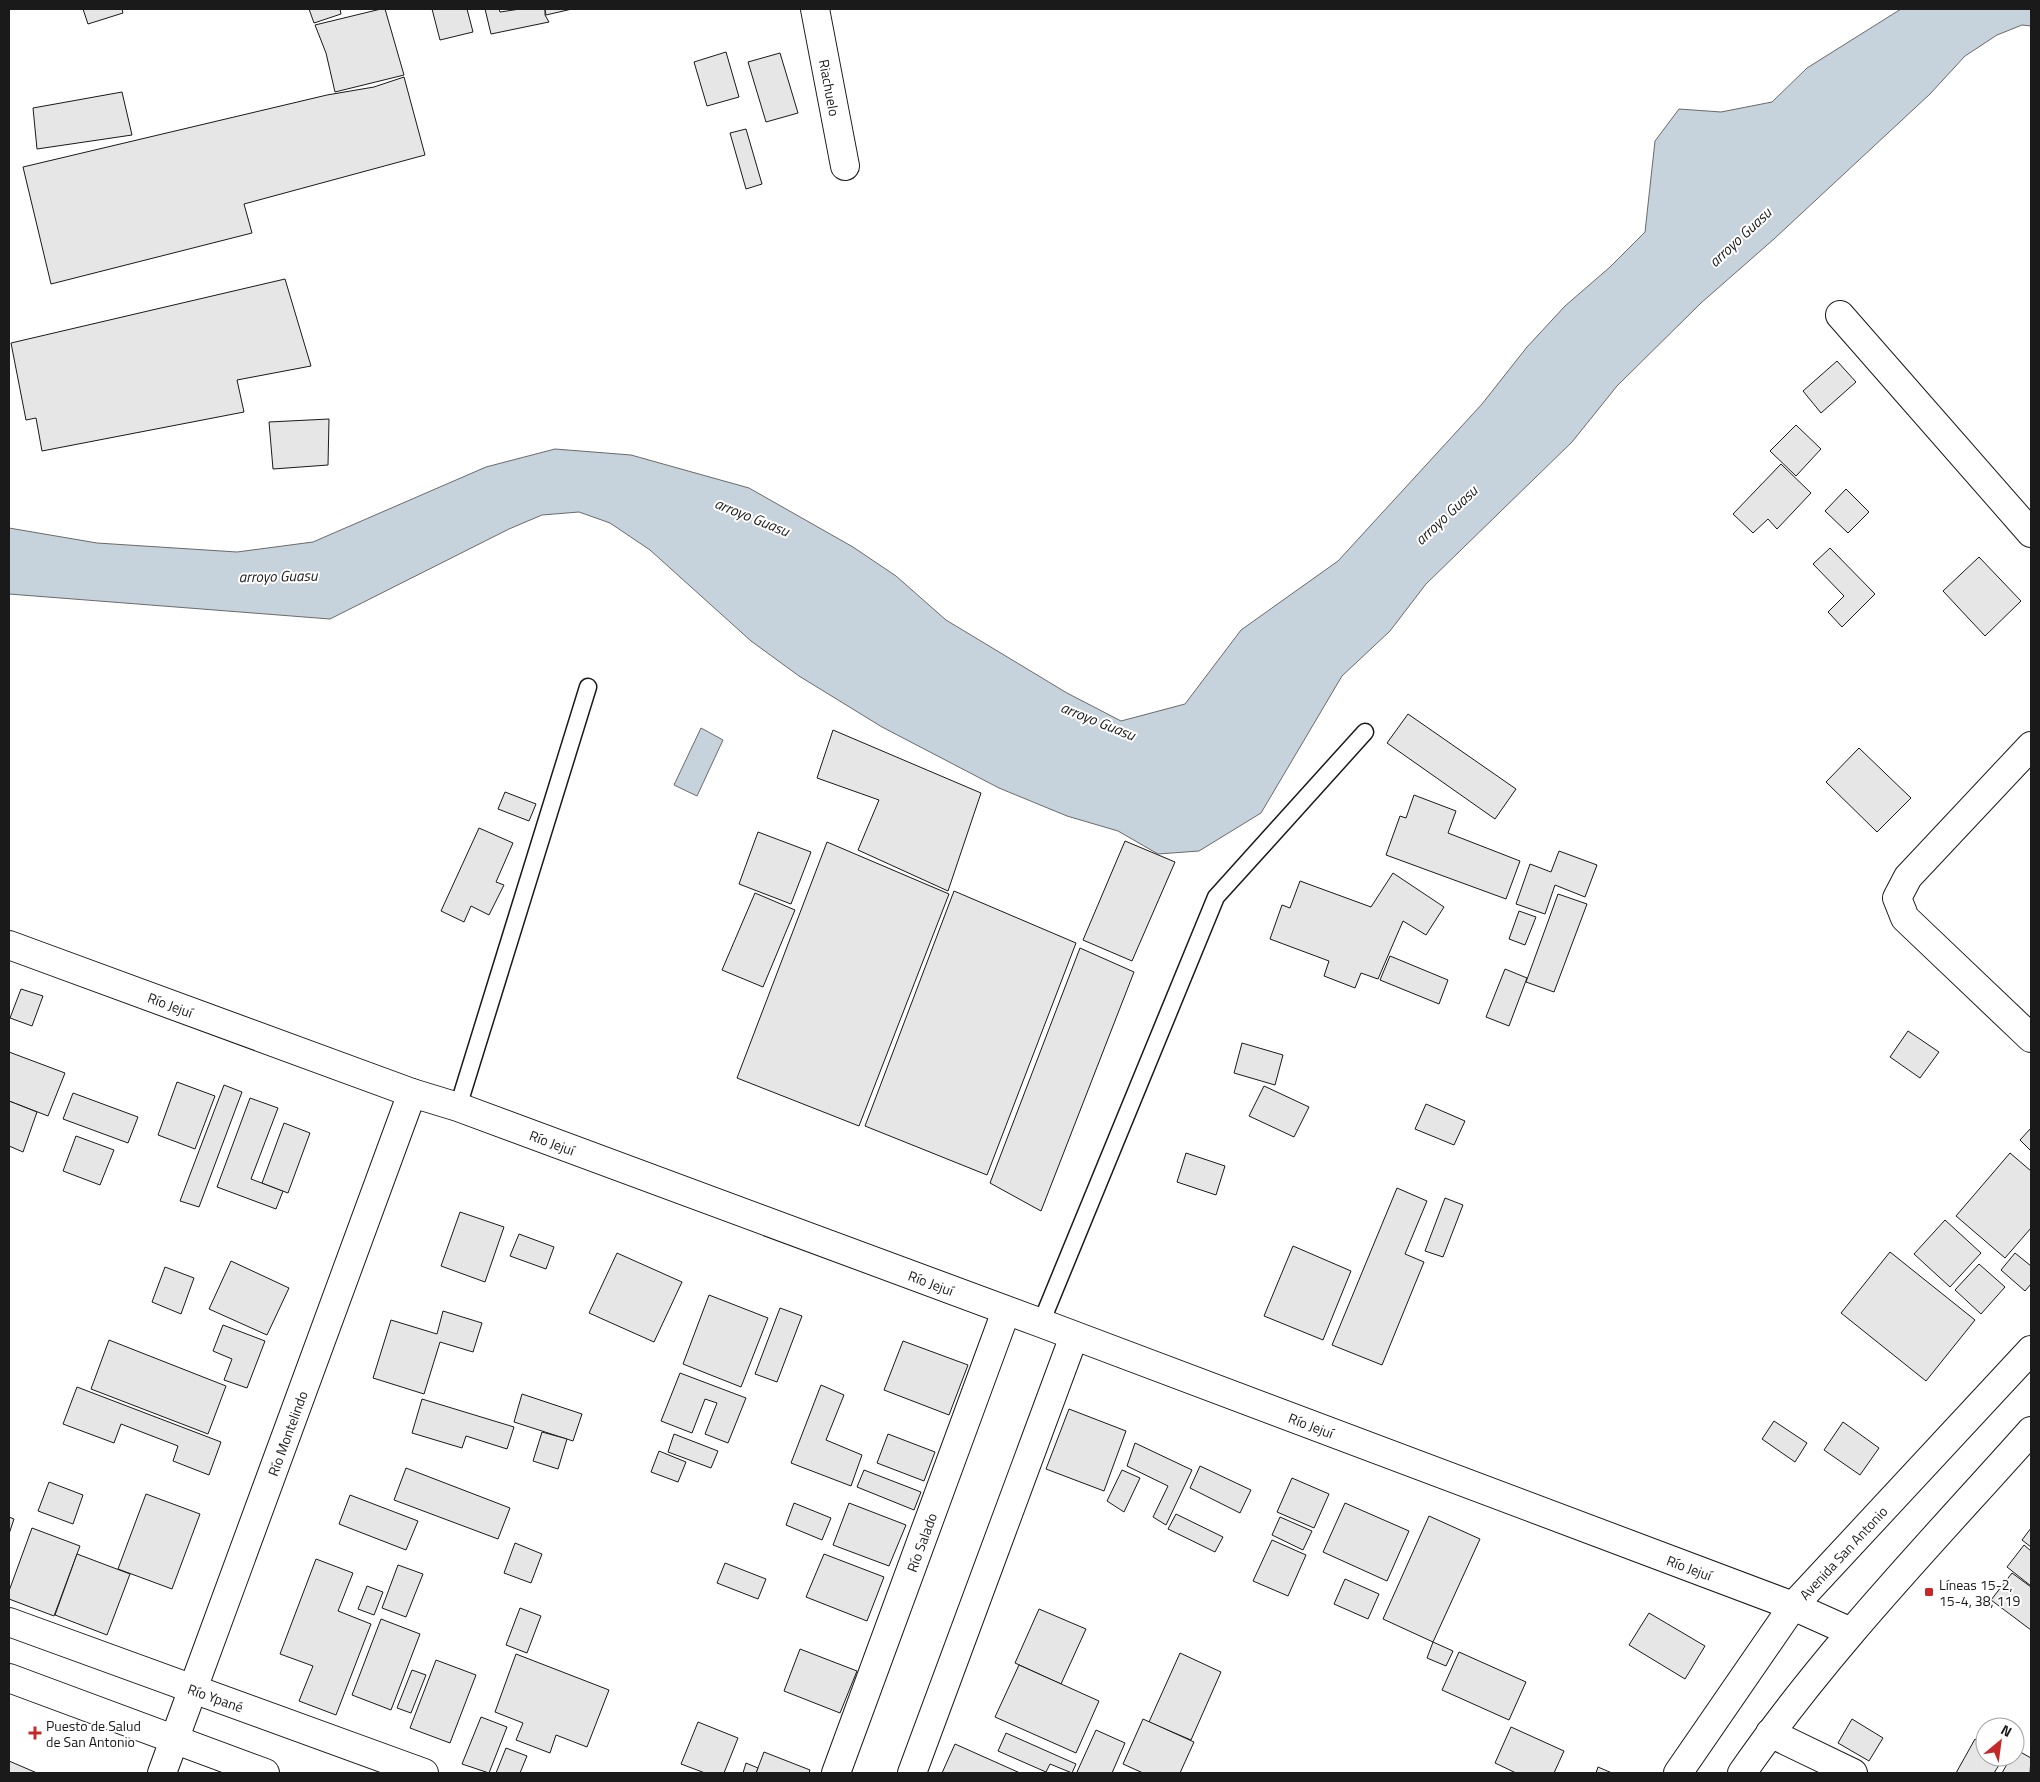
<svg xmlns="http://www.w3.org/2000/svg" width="2040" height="1782" viewBox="0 0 2040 1782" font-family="'Titillium Web',sans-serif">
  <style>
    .water { fill: #c6d2dc; stroke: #6a6a6a }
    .building { fill: #e6e6e6; stroke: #1a1a1a }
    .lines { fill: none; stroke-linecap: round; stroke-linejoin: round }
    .service-casing { stroke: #1a1a1a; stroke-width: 19 }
    .minor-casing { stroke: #1a1a1a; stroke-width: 30 }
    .primary-casing { stroke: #1a1a1a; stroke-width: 30 }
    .service { stroke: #fff; stroke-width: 16 }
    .minor { stroke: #fff; stroke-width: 28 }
    .primary { stroke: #fff; stroke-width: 28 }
    .poi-dot { fill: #c62828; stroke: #fff; stroke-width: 2 }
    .labels { text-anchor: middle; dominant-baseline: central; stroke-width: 4; stroke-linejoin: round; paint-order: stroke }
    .street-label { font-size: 14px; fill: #1a1a1a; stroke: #fff }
    .poi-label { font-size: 14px; fill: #1a1a1a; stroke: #fff; text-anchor: start }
    .water-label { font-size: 15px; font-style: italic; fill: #1a1a1a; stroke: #fff }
  </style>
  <rect width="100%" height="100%" fill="#fff"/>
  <!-- water -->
  <g class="water">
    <path d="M 1901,9 L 2031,9 L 2031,26 L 2022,25 L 1997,35 L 1965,56 L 1930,94 L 1774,239 L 1701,303 L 1617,386 L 1572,442 L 1426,584 L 1390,631 L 1342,676 L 1261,813 L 1199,851 L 1158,854 L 1118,831 L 1067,816 L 999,788 L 882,727 L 799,676 L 751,641 L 650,550 L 610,523 L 579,512 L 542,515 L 509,529 L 330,619 L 9,594 L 9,528 L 97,543 L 237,552 L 313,542 L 486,467 L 555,449 L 631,455 L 749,488 L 853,547 L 896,576 L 946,620 L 1067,693 L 1121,721 L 1185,704 L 1241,630 L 1338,561 L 1482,404 L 1527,347 L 1565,306 L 1610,267 L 1645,232 L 1655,141 L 1679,109 L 1721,112 L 1772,102 L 1807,68 Z"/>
    <path d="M 701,728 L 723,740 L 697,796 L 674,785 Z"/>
  </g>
  <!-- building -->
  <g class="building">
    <path d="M 83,9 L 122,9 L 123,13 L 88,24 Z"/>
    <path d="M 309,9 L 340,9 L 341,14 L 314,23 Z"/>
    <path d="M 381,9 L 385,9 L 404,75 L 335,92 L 326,53 L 315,25 Z"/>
    <path d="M 432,9 L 467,9 L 473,32 L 440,40 Z"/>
    <path d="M 485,9 L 499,9 L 500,12 L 520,9 L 545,9 L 545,15 L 549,22 L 491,34 Z"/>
    <path d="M 545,9 L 572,9 L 546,15 Z"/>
    <path d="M 726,52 L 739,97 L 707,106 L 694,62 Z"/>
    <path d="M 780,53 L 798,113 L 766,122 L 748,62 Z"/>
    <path d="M 404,77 L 425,155 L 244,204 L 252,233 L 51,284 L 23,167 L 327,95 L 374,87 Z"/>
    <path d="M 122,92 L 132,135 L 37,149 L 33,108 Z"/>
    <path d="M 746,129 L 762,184 L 746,189 L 730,133 Z"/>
    <path d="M 285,279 L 311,366 L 237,380 L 244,412 L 42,451 L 36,418 L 26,420 L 11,343 Z"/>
    <path d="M 1837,361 L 1856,382 L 1821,413 L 1803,391 Z"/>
    <path d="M 329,419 L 328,465 L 273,469 L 269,422 Z"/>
    <path d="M 1796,425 L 1821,449 L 1796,476 L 1770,451 Z"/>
    <path d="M 1781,464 L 1811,493 L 1777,529 L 1768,519 L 1753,533 L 1733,514 Z"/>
    <path d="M 1846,489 L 1869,512 L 1848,533 L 1825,511 Z"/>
    <path d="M 1830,548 L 1875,594 L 1842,627 L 1828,612 L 1844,596 L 1813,564 Z"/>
    <path d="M 1979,557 L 2021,601 L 1985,636 L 1943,591 Z"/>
    <path d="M 1408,714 L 1516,789 L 1495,819 L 1387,743 Z"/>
    <path d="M 833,730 L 981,793 L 948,891 L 858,850 L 879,800 L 817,778 Z"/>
    <path d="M 1859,748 L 1911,798 L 1877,832 L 1826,782 Z"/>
    <path d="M 505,792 L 536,804 L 529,821 L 498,809 Z"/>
    <path d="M 1414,795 L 1456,811 L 1448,833 L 1520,861 L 1506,899 L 1386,855 L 1400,816 L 1406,818 Z"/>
    <path d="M 479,828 L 513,843 L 496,882 L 504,885 L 489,915 L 471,906 L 464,922 L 441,911 Z"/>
    <path d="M 758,832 L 811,852 L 791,904 L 739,884 Z"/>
    <path d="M 1125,841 L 1175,862 L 1132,961 L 1083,940 Z"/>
    <path d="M 827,842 L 949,894 L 859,1126 L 737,1078 Z"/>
    <path d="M 1559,851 L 1597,865 L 1585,897 L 1555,885 L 1545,914 L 1516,904 L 1530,864 L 1551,872 Z"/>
    <path d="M 1393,873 L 1444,907 L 1426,935 L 1403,921 L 1378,979 L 1361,973 L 1355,988 L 1324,976 L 1329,961 L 1270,939 L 1282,905 L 1290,908 L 1300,881 L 1371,907 Z"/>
    <path d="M 954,891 L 1076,943 L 987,1175 L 865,1126 Z"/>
    <path d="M 755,893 L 795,910 L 763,987 L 722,970 Z"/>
    <path d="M 1558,894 L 1587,904 L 1554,992 L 1526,982 Z"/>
    <path d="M 1519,911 L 1536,917 L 1525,945 L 1509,939 Z"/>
    <path d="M 1080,948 L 1134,972 L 1041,1211 L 990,1183 Z"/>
    <path d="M 1390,956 L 1448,980 L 1439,1004 L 1380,980 Z"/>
    <path d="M 1505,969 L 1527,978 L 1509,1026 L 1486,1017 Z"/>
    <path d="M 21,989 L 43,996 L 32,1026 L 10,1018 Z"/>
    <path d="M 1908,1031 L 1939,1052 L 1920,1078 L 1890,1057 Z"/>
    <path d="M 1242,1043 L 1283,1055 L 1275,1085 L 1234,1073 Z"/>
    <path d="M 9,1052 L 65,1073 L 48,1116 L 9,1101 Z"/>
    <path d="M 177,1082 L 215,1096 L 195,1149 L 158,1135 Z"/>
    <path d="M 224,1085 L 242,1092 L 199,1207 L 180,1201 Z"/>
    <path d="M 1264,1086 L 1309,1107 L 1294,1137 L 1249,1116 Z"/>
    <path d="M 73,1093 L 138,1117 L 128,1143 L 63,1119 Z"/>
    <path d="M 250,1098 L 278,1108 L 251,1179 L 283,1191 L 276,1209 L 217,1187 Z"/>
    <path d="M 9,1101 L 37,1112 L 23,1152 L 9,1146 Z"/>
    <path d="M 1426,1104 L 1465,1121 L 1454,1145 L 1415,1129 Z"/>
    <path d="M 284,1123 L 310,1133 L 288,1193 L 262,1183 Z"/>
    <path d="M 2031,1128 L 2031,1151 L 2020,1140 Z"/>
    <path d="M 76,1136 L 114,1150 L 100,1185 L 63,1171 Z"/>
    <path d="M 1186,1153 L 1225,1166 L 1216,1195 L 1177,1182 Z"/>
    <path d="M 2010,1153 L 2031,1171 L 2031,1228 L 2005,1258 L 1956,1216 Z"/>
    <path d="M 1397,1188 L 1427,1201 L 1405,1254 L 1424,1262 L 1382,1365 L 1332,1345 Z"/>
    <path d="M 1445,1198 L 1463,1205 L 1443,1257 L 1425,1251 Z"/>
    <path d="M 460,1212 L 504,1227 L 485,1282 L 441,1266 Z"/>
    <path d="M 1945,1220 L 1981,1253 L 1950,1287 L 1914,1254 Z"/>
    <path d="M 519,1234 L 554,1247 L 546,1269 L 510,1256 Z"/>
    <path d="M 1293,1246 L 1351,1271 L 1323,1340 L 1264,1316 Z"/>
    <path d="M 1890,1252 L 1975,1320 L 1926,1381 L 1841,1313 Z"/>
    <path d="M 617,1253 L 682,1282 L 654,1342 L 589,1313 Z"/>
    <path d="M 2015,1253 L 2031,1266 L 2031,1284 L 2025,1291 L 2001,1270 Z"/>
    <path d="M 231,1261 L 289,1288 L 267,1335 L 209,1309 Z"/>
    <path d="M 1979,1264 L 2005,1287 L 1981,1314 L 1955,1290 Z"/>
    <path d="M 165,1267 L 194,1278 L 181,1314 L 152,1302 Z"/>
    <path d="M 709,1295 L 768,1318 L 741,1387 L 683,1364 Z"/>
    <path d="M 780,1308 L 802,1316 L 777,1382 L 755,1374 Z"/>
    <path d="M 443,1311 L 482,1323 L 473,1352 L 440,1342 L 424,1394 L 373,1378 L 391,1320 L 437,1334 Z"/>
    <path d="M 223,1325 L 265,1341 L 247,1388 L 224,1380 L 232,1359 L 213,1351 Z"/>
    <path d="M 109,1340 L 226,1386 L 208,1434 L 91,1389 Z"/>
    <path d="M 903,1341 L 968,1365 L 949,1415 L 884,1390 Z"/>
    <path d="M 680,1373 L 746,1398 L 728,1443 L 705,1434 L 717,1403 L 705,1399 L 692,1433 L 661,1421 Z"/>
    <path d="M 821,1385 L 844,1395 L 826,1440 L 862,1455 L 851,1486 L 791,1463 Z"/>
    <path d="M 77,1387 L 221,1442 L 209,1475 L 173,1461 L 178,1446 L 121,1424 L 114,1443 L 63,1424 Z"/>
    <path d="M 522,1394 L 582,1414 L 573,1441 L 514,1422 Z"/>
    <path d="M 422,1399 L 514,1427 L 507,1449 L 466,1436 L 462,1448 L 412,1433 Z"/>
    <path d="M 1069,1409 L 1126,1431 L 1104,1491 L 1046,1469 Z"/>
    <path d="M 1774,1421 L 1807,1443 L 1795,1462 L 1762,1439 Z"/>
    <path d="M 1843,1422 L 1879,1448 L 1860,1475 L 1824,1450 Z"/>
    <path d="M 542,1432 L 567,1439 L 558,1469 L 533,1461 Z"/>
    <path d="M 674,1434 L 718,1451 L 711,1468 L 668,1452 Z"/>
    <path d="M 888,1434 L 935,1452 L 924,1481 L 877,1463 Z"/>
    <path d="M 1135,1443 L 1192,1470 L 1166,1525 L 1153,1517 L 1168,1486 L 1127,1466 Z"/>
    <path d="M 659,1451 L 686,1462 L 678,1482 L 651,1472 Z"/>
    <path d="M 1200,1466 L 1251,1490 L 1240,1513 L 1190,1488 Z"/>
    <path d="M 406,1468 L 510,1508 L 498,1539 L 394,1500 Z"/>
    <path d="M 864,1470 L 921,1492 L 914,1510 L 857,1487 Z"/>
    <path d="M 1122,1470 L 1140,1478 L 1124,1512 L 1107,1501 Z"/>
    <path d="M 1292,1478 L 1329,1494 L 1314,1528 L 1277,1512 Z"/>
    <path d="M 49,1482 L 83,1495 L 73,1524 L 38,1511 Z"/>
    <path d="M 146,1494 L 200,1514 L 172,1589 L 118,1569 Z"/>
    <path d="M 350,1495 L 418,1521 L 406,1550 L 339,1524 Z"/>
    <path d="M 794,1503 L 831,1518 L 822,1540 L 786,1525 Z"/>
    <path d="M 849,1503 L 906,1525 L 889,1566 L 833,1545 Z"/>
    <path d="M 1345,1503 L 1409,1531 L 1387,1581 L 1323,1552 Z"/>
    <path d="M 1176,1514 L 1223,1537 L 1215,1552 L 1168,1529 Z"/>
    <path d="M 1429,1516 L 1480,1539 L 1433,1642 L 1383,1619 Z"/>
    <path d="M 9,1517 L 14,1519 L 9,1534 Z"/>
    <path d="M 1280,1517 L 1312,1531 L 1303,1550 L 1272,1535 Z"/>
    <path d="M 32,1528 L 80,1546 L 54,1616 L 9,1599 L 9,1591 Z"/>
    <path d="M 2031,1528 L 2031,1547 L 2022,1540 Z"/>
    <path d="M 1272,1540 L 1306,1555 L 1288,1596 L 1253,1581 Z"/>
    <path d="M 515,1543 L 542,1554 L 531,1583 L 504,1573 Z"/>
    <path d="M 2024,1545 L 2031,1551 L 2031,1586 L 2007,1567 Z"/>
    <path d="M 77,1554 L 130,1574 L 107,1635 L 55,1615 Z"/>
    <path d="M 824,1554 L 884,1577 L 867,1621 L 806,1597 Z"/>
    <path d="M 316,1559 L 353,1573 L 338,1611 L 371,1624 L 336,1715 L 299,1701 L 313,1666 L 280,1654 Z"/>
    <path d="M 725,1563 L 766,1579 L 758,1599 L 717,1583 Z"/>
    <path d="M 398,1565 L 423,1574 L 406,1617 L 382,1608 Z"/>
    <path d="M 2012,1573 L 2031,1587 L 2031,1630 L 1991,1600 Z"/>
    <path d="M 1345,1579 L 1379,1594 L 1368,1619 L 1334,1604 Z"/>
    <path d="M 367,1586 L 383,1592 L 374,1615 L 358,1609 Z"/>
    <path d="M 520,1608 L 541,1616 L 527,1653 L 506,1645 Z"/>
    <path d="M 1039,1609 L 1086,1629 L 1061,1684 L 1015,1663 Z"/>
    <path d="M 1649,1613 L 1705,1646 L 1685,1679 L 1629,1645 Z"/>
    <path d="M 381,1619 L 420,1634 L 391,1710 L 352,1695 Z"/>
    <path d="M 1433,1642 L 1453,1651 L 1446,1666 L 1427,1658 Z"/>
    <path d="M 800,1649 L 857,1671 L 840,1713 L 784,1691 Z"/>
    <path d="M 1459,1652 L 1526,1682 L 1509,1720 L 1442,1690 Z"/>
    <path d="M 1180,1653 L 1221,1672 L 1191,1740 L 1149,1722 Z"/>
    <path d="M 516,1654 L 609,1690 L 587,1747 L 556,1735 L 550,1753 L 516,1740 L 523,1723 L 495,1712 Z"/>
    <path d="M 436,1660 L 476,1675 L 450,1743 L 410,1728 Z"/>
    <path d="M 1019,1665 L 1099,1701 L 1076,1753 L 995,1717 Z"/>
    <path d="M 412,1670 L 426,1675 L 411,1713 L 397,1708 Z"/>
    <path d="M 481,1717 L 507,1727 L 489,1773 L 462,1764 Z"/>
    <path d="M 1143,1719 L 1194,1742 L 1180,1773 L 1143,1773 L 1123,1764 Z"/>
    <path d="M 1852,1719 L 1883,1738 L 1869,1761 L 1838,1743 Z"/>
    <path d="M 698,1722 L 738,1738 L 724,1773 L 705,1773 L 681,1764 Z"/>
    <path d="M 1511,1727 L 1564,1751 L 1554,1773 L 1516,1773 L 1495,1763 Z"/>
    <path d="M 1096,1730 L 1125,1743 L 1112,1773 L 1079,1773 L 1077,1772 Z"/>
    <path d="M 1006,1733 L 1076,1764 L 1072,1773 L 1050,1764 L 1046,1772 L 998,1751 Z"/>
    <path d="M 1975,1739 L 1985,1745 L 1985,1757 L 2004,1757 L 1994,1773 L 1956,1773 Z"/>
    <path d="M 955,1744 L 1020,1773 L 942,1773 Z"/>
    <path d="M 506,1748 L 527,1756 L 520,1773 L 496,1773 Z"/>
    <path d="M 2015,1749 L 2031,1758 L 2030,1773 L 2002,1773 L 2011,1757 L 2015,1757 Z"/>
    <path d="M 764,1752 L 810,1770 L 809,1773 L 756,1773 Z"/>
    <path d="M 9,1761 L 37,1773 L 9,1773 Z"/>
    <path d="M 746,1763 L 758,1768 L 756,1773 L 743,1773 Z"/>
    <path d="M 1598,1767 L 1612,1773 L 1596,1773 Z"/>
  </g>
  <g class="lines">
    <!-- service casing -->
    <g class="service-casing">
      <g id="service">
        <path d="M 458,1107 L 588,687"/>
        <path d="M 1041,1323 L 1216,897 L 1365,732"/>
      </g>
    </g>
    <!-- minor casing -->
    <g class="minor-casing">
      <g id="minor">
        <path id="s1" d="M 815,9 L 845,166"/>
        <path d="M 1840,315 L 2031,533"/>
        <path d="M 2031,746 L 1908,877 L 1897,898 L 1905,918 L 2031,1038"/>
        <path id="s2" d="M 9,945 L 412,1093 L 458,1107 L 1041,1323 L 1793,1606 L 1851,1632"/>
        <path id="s3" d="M 9,1622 L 424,1773"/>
        <path d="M 9,1678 L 265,1773"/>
        <path d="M 1770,1733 L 1853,1773"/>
        <path id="s4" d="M 162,1773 L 412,1093"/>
        <path id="s5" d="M 836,1773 L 1006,1311"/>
        <path d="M 912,1773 L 1074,1336"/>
      </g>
    </g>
    <!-- primary casing -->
    <g class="primary-casing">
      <g id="primary">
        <path id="s6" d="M 1678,1773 L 1793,1606 L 2031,1350"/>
        <path d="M 1742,1773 C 1827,1650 1932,1542 2031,1431"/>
      </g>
    </g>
    <!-- service -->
    <use href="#service" class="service"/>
    <!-- minor -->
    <use href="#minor" class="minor"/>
    <!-- primary -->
    <use href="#primary" class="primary"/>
  </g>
  <!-- markers -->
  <g class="poi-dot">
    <rect x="1924" y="1587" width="10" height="10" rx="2.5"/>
    <path d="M32.5 1725.5h5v5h5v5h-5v5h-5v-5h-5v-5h5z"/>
  </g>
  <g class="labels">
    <!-- street labels -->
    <g class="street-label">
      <text stroke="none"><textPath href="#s1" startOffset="80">Riachuelo</textPath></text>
      <text stroke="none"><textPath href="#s2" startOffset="172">Río Jejuí</textPath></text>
      <text stroke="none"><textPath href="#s2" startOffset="578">Río Jejuí</textPath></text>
      <text stroke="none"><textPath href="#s2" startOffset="982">Río Jejuí</textPath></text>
      <text stroke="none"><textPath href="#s2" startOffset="1388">Río Jejuí</textPath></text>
      <text stroke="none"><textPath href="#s4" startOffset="362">Río Montelindo</textPath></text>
      <text stroke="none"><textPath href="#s5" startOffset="246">Río Salado</textPath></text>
      <text stroke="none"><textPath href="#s6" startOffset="276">Avenida San Antonio</textPath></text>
      <text stroke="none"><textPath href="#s2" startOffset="1792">Río Jejuí</textPath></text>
      <text stroke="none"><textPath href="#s3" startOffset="220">Río Ypané</textPath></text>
    </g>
    <!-- poi labels -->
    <g class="poi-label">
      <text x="1939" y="1584">Líneas 15-2,<tspan x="1939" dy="16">15-4, 38, 119</tspan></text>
      <text x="46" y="1725">Puesto de Salud<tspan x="46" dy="16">de San Antonio</tspan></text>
    </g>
    <!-- water labels -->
    <g class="water-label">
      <text transform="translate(1740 237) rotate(-43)">arroyo Guasu</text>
      <text transform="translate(1446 515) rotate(-43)">arroyo Guasu</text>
      <text transform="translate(752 517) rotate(22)">arroyo Guasu</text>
      <text transform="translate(278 576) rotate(-1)">arroyo Guasu</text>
      <text transform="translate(1098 721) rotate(22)">arroyo Guasu</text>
    </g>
  </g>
  <!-- border -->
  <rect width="2040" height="1782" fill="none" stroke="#1a1a1a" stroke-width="20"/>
  <!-- north arrow -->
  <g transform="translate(2000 1742) rotate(29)"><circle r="24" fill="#ffffff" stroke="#a3a3a3"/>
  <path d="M0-4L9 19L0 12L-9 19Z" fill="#c62828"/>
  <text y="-8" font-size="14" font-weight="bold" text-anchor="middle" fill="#1a1a1a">N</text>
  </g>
</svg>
